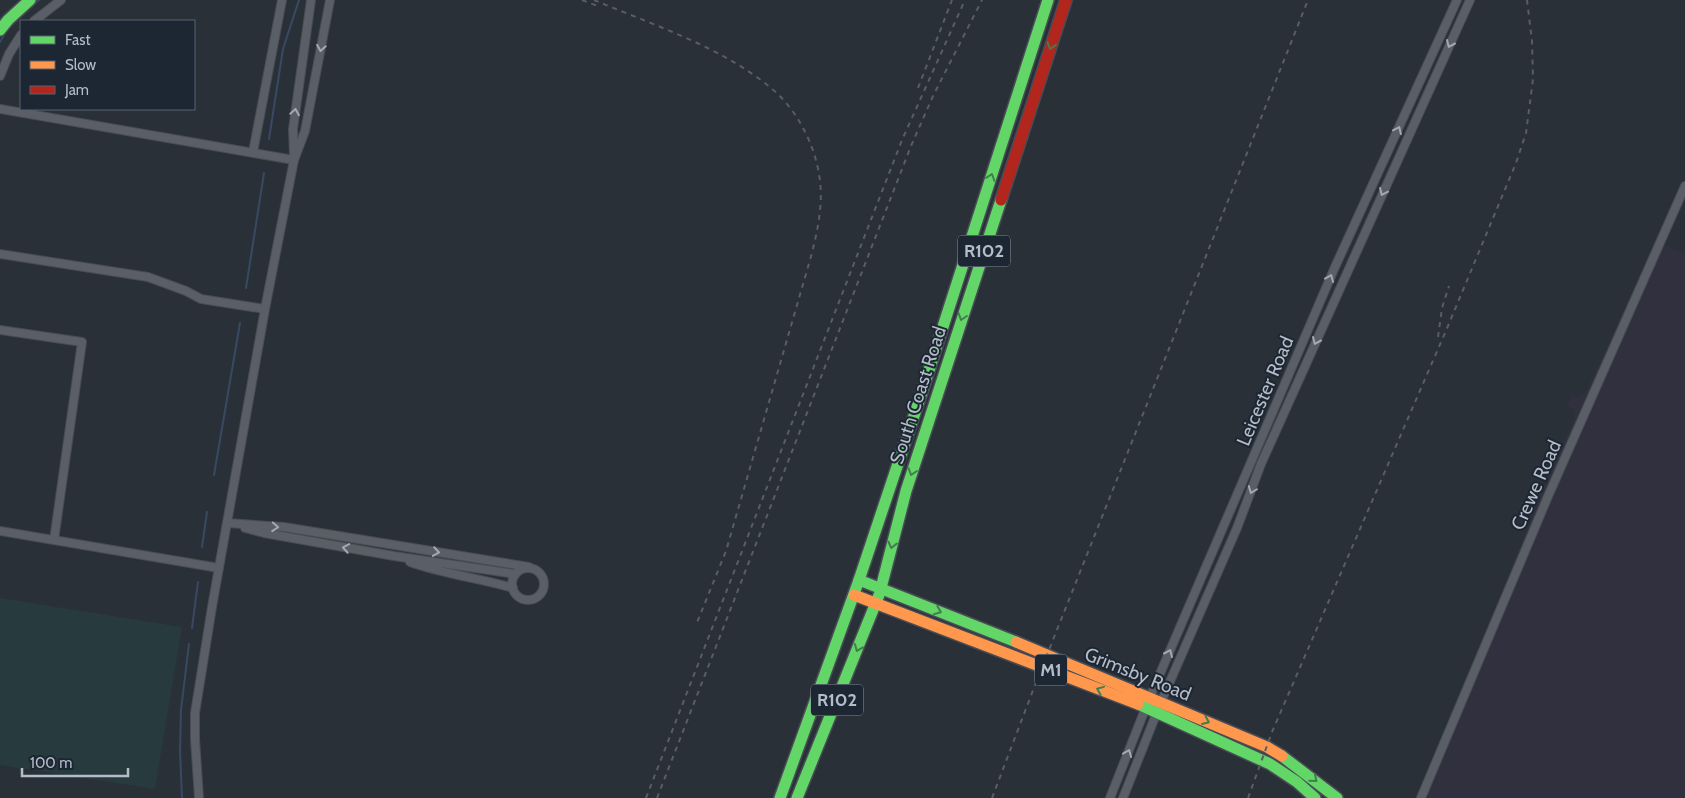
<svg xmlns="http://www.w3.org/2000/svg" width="1685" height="798" viewBox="0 0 1685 798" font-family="Cabin,sans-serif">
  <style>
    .medical { fill: #31303e }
    .green { fill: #273a3e }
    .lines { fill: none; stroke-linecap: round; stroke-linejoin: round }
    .stream { stroke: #384963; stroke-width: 2 }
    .street-casing { stroke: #484c53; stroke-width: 10 }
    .fast-casing { stroke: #484c55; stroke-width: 14 }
    .slow-casing { stroke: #484c55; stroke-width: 14 }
    .jam-casing { stroke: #484c55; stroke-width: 14 }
    .street { stroke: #5a5e66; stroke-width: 8 }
    .fast { stroke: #63d668; stroke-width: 11 }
    .slow { stroke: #ff974d; stroke-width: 11 }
    .jam { stroke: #b3261e; stroke-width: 11 }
    .rail { stroke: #595d64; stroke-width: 2; stroke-dasharray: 5 5; stroke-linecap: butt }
    .oneway { stroke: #a2a9b5 }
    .oneway2 { stroke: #407e4e }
    .labels { text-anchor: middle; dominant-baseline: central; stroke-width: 4; stroke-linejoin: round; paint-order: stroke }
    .shield { fill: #1d2633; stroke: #878f9c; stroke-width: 1 }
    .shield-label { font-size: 18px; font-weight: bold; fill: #b4bcc9 }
    .street-label { font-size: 19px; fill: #b4bcc9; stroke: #1d2633 }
  </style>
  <rect width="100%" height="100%" fill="#2a3038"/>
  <!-- medical -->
  <path class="medical" d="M 1655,241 L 1685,254 L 1685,798 L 1422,798 L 1417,796 L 1534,512 L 1533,508 L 1527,502 L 1531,492 L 1536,494 L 1542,491 L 1574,418 L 1574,411 L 1567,405 L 1572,395 L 1579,397 L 1586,392 Z"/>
  <!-- green -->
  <path class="green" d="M 0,598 L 182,627 L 155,789 L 0,765 Z"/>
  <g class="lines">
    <!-- stream -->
    <g class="stream">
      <path d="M 35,3 L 39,0"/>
      <path d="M 0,42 L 5,33"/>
      <path d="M 269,139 L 283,49 L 299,0"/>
      <path d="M 246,288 L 264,173"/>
      <path d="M 214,475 L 240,323"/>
      <path d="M 202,547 L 207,512"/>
      <path d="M 192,628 L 198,582"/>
      <path d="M 182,798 L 180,751 L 181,710 L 189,644"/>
    </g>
    <!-- street casing -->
    <g class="street-casing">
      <g id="street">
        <path d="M 34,21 L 61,0"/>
        <path d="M 0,76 L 9,54 L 21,35"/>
        <path d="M 0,109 L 294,160"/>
        <path d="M 253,152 L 282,0"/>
        <path d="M 294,156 L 293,129 L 311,0"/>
        <path d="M 0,254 L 148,277 L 186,291 L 201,299 L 265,309"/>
        <path d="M 0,330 L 82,342 L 54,540"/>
        <path d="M 227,523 L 284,527 L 529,567"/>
        <path d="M 245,528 L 264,533 L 394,556 L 515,574"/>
        <path d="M 0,531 L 219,568"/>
        <path d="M 410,562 C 443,574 479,578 513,588"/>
        <circle cx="528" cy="584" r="16"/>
        <path d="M 199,798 L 195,739 L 195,713 L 212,607 L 265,309 L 294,160 L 305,131 L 330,0"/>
        <path d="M 1110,798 L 1150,697 L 1335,267 L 1457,0"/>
        <path d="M 1123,798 L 1161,702 L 1237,528 L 1261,464 L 1470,0"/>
        <path d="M 1421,798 L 1549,494 L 1685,186"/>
      </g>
    </g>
    <!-- fast casing -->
    <g class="fast-casing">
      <g id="fast">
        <path d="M 0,30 L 8,20 L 30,0"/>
        <path d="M 859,580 L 923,389 L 1048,0"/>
        <path d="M 881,588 L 906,491 L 1001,200"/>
        <path d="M 1138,704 L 1270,764 L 1297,782 L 1315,798"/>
        <path d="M 1282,756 L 1337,798"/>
        <path d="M 780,798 L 859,580 L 1016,642"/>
        <path d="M 797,798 L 879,595"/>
      </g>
    </g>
    <!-- slow casing -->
    <g class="slow-casing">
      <g id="slow">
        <path d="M 854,595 L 1138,704"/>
        <path d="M 1016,642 L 1267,747 L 1282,756"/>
      </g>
    </g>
    <!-- jam casing -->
    <g class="jam-casing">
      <path id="jam" d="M 1001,200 L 1066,0"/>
    </g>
    <!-- street -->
    <use href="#street" class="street"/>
    <!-- fast -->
    <use href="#fast" class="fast"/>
    <!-- slow -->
    <use href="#slow" class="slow"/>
    <!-- jam -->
    <use href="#jam" class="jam"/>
    <!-- rail -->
    <g class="rail">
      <path d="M 582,0 L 600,7"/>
      <path d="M 594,0 C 653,25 722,47 771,88 C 798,110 816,147 820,181 C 823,207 817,234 810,260 L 726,551 L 696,625"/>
      <path d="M 918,88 L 952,0"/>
      <path d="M 1438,337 L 1442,308 L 1449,286"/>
      <path d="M 646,798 L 902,140 L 965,0"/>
      <path d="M 657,798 L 911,146 L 933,96 L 982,0"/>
      <path d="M 992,798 L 1035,685 L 1308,0"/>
      <path d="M 1248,798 L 1272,732 L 1448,326 L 1516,163 L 1526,133 L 1533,79 L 1532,41 L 1527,0"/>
    </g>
  </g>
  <!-- one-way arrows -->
  <defs><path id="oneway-chevron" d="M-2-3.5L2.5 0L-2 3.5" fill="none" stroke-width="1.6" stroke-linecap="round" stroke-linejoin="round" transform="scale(1.25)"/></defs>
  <g class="oneway">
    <use href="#oneway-chevron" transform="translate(1450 44) rotate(114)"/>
    <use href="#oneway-chevron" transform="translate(321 48) rotate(100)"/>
    <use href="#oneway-chevron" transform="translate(295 112) rotate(-81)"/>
    <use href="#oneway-chevron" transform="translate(1398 130) rotate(-65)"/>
    <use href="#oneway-chevron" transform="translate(1383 192) rotate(115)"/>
    <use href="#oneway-chevron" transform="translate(1330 278) rotate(-67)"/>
    <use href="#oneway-chevron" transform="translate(1316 341) rotate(114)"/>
    <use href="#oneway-chevron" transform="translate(1252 490) rotate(111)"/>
    <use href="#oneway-chevron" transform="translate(275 527) rotate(4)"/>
    <use href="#oneway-chevron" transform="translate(346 548) rotate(-170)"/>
    <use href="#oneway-chevron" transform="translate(436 552) rotate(9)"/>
    <use href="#oneway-chevron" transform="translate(1169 653) rotate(-66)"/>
    <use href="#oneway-chevron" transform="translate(1128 753) rotate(-68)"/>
  </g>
  <g class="oneway2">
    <use href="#oneway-chevron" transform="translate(1051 46) rotate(108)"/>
    <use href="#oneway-chevron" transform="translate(991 177) rotate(-72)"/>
    <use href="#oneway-chevron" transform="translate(962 317) rotate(108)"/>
    <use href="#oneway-chevron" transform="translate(912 472) rotate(108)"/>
    <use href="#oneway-chevron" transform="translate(892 545) rotate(104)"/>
    <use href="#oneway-chevron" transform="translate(938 611) rotate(22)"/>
    <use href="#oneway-chevron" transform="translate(858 648) rotate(112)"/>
    <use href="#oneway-chevron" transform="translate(1100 690) rotate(-158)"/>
    <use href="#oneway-chevron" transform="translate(1206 721) rotate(23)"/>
    <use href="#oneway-chevron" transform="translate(1314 779) rotate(40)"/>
  </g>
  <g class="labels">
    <!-- shield labels -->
    <g class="shield">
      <rect x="958" y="235.5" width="52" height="31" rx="4"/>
      <rect x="1035" y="654.5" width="32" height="31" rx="4"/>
      <rect x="811" y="684.5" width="52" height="31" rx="4"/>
    </g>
    <g class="shield-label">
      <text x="984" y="251">R102</text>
      <text x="1051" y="670">M1</text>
      <text x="837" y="700">R102</text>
    </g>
    <!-- street labels -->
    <g class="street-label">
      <text transform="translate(1265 391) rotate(-67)">Leicester Road</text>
      <text transform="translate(918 395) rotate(-72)">South Coast Road</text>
      <text transform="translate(1536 485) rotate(-66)">Crewe Road</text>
      <text transform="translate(1138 674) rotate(22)">Grimsby Road</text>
    </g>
  </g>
  <!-- legend -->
  <rect x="20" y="20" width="175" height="90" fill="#1d2633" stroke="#59626f"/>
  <rect x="30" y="36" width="25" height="8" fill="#63d668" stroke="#59626f"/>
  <text x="65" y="45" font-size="15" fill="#b4bcc9">Fast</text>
  <rect x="30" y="61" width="25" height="8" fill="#ff974d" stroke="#59626f"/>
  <text x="65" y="70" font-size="15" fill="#b4bcc9">Slow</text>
  <rect x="30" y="86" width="25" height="8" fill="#b3261e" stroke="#59626f"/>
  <text x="65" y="95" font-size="15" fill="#b4bcc9">Jam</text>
  <!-- scale -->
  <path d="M22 768v8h106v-8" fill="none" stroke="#b4bcc9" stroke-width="2.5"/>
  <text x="30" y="768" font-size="15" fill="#b4bcc9" stroke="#1d2633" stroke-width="4" paint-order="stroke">100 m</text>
</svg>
